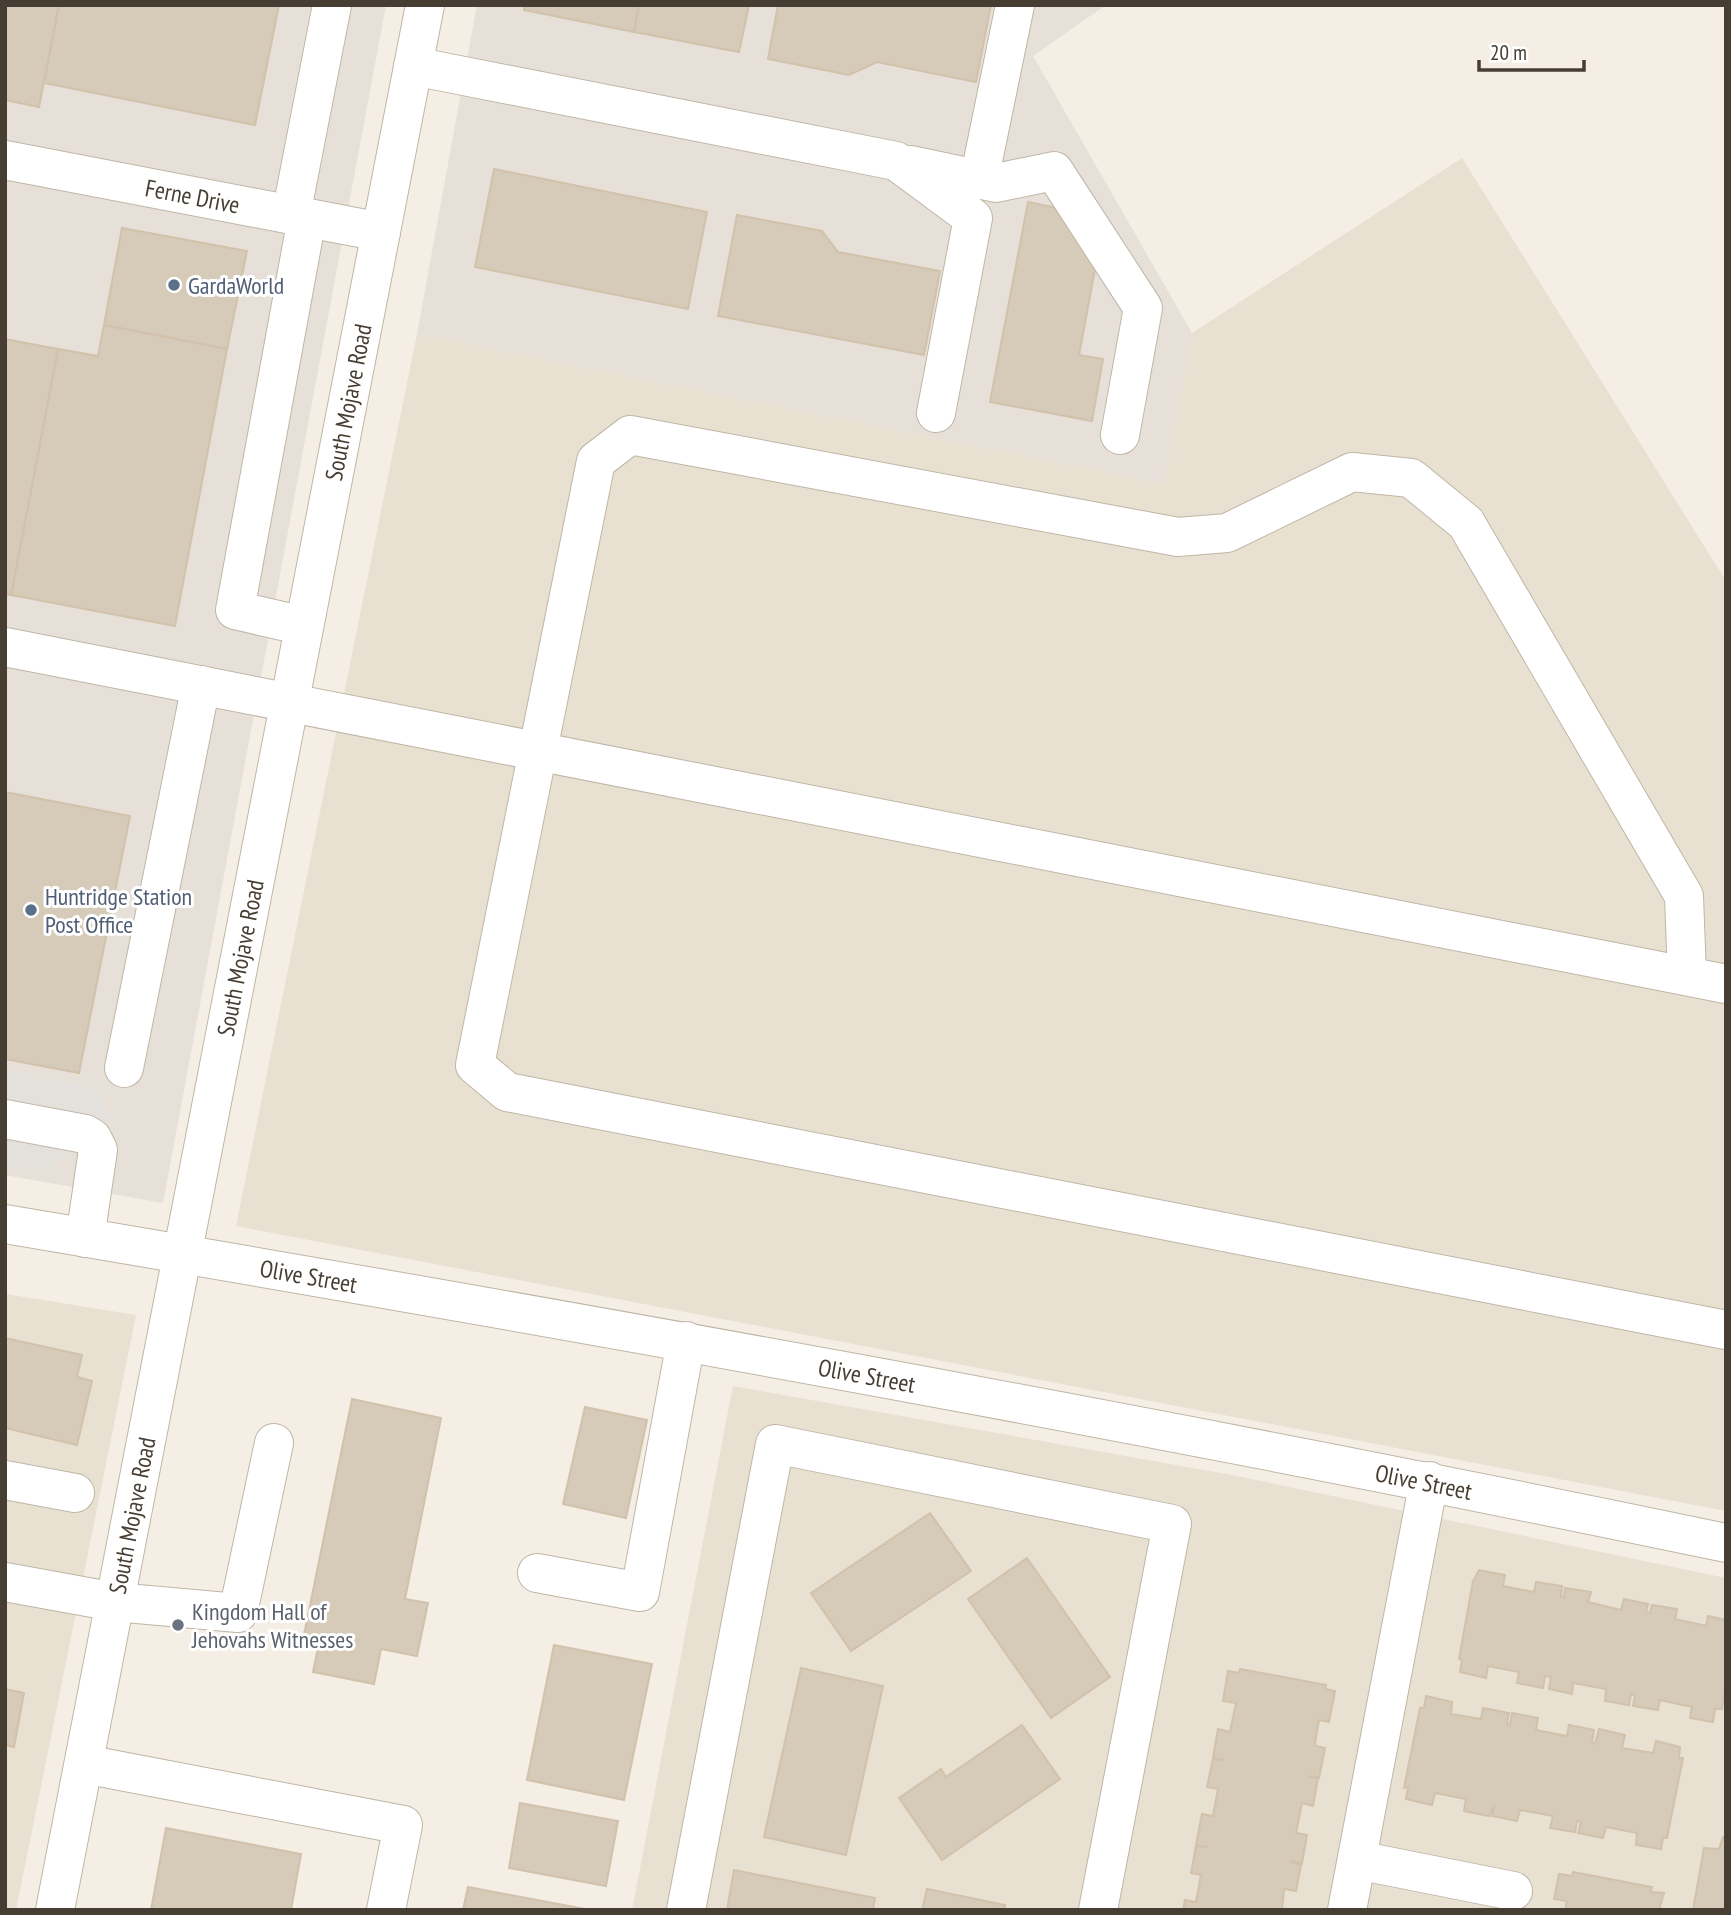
<svg xmlns="http://www.w3.org/2000/svg" width="1731" height="1915" viewBox="0 0 1731 1915" font-family="'PT Sans Narrow',sans-serif">
  <style>
    .residential { fill: #e8e0d1 }
    .industrial { fill: #e6e0d9 }
    .parking { fill: #e4e1dd }
    .building { fill: #d6cab8; stroke: #d2c1ab; stroke-width: 2 }
    .lines { fill: none; stroke-linecap: round; stroke-linejoin: round }
    .minor-casing { stroke: #c0b6a6; stroke-width: 40 }
    .minor { stroke: #fff; stroke-width: 38 }
    .service-dot { fill: #5c6f8a; stroke: #fff; stroke-width: 2.5 }
    .worship-dot { fill: #6b7280; stroke: #fff; stroke-width: 2.5 }
    .labels { text-anchor: middle; dominant-baseline: central; stroke-width: 6; stroke-linejoin: round; paint-order: stroke }
    .street-label { font-size: 24px; fill: #473e33; stroke: #fff }
    .service-label { font-size: 24px; fill: #4e5e75; stroke: #fff; text-anchor: start }
    .worship-label { font-size: 24px; fill: #5b616d; stroke: #fff; text-anchor: start }
  </style>
  <rect width="100%" height="100%" fill="#f4eee4"/>
  <!-- residential -->
  <g class="residential">
    <path d="M 1462,158 L 1726,581 L 1726,1511 L 236,1226 L 417,334 L 1164,484 L 1192,333 Z"/>
    <path d="M 5,1294 L 136,1315 L 16,1910 L 5,1910 Z"/>
    <path d="M 733,1386 L 1232,1475 L 1726,1578 L 1726,1910 L 632,1910 Z"/>
  </g>
  <!-- industrial -->
  <g class="industrial">
    <path d="M 5,5 L 386,5 L 163,1203 L 5,1175 Z"/>
    <path d="M 477,5 L 1106,5 L 1033,56 L 1192,333 L 1164,484 L 417,334 Z"/>
  </g>
  <!-- parking -->
  <path class="parking" d="M 5,1070 L 100,1089 L 109,1123 L 72,1147 L 49,1170 L 5,1162 Z"/>
  <!-- building -->
  <g class="building">
    <path d="M 5,5 L 59,5 L 39,107 L 5,100 Z"/>
    <path d="M 59,5 L 279,5 L 255,125 L 44,83 Z"/>
    <path d="M 525,5 L 639,5 L 634,32 L 524,10 Z"/>
    <path d="M 639,5 L 749,5 L 739,52 L 634,32 Z"/>
    <path d="M 778,5 L 991,5 L 976,82 L 877,62 L 849,75 L 768,59 Z"/>
    <path d="M 494,169 L 707,212 L 688,309 L 475,267 Z"/>
    <path d="M 1028,202 L 1076,212 L 1099,248 L 1079,355 L 1103,359 L 1092,421 L 990,402 Z"/>
    <path d="M 737,215 L 822,231 L 838,252 L 940,271 L 924,355 L 718,316 Z"/>
    <path d="M 122,228 L 247,251 L 227,349 L 104,325 Z"/>
    <path d="M 104,325 L 227,349 L 175,626 L 11,595 L 58,349 L 98,356 Z"/>
    <path d="M 5,339 L 58,349 L 11,595 L 5,594 Z"/>
    <path d="M 5,792 L 130,816 L 79,1073 L 5,1059 Z"/>
    <path d="M 5,1338 L 82,1355 L 77,1377 L 92,1381 L 77,1445 L 5,1428 Z"/>
    <path d="M 352,1399 L 441,1418 L 405,1599 L 428,1603 L 417,1656 L 381,1649 L 374,1684 L 313,1672 L 320,1638 L 304,1635 Z"/>
    <path d="M 585,1407 L 647,1420 L 626,1518 L 563,1504 Z"/>
    <path d="M 930,1513 L 971,1571 L 851,1651 L 811,1593 Z"/>
    <path d="M 1027,1558 L 1110,1677 L 1051,1718 L 968,1599 Z"/>
    <path d="M 1479,1570 L 1505,1575 L 1503,1586 L 1534,1592 L 1536,1582 L 1562,1586 L 1561,1596 L 1564,1598 L 1565,1588 L 1591,1592 L 1588,1602 L 1621,1610 L 1624,1599 L 1648,1604 L 1646,1612 L 1650,1613 L 1652,1605 L 1677,1609 L 1675,1619 L 1706,1626 L 1708,1616 L 1726,1620 L 1726,1685 L 1722,1709 L 1715,1709 L 1713,1722 L 1690,1718 L 1692,1707 L 1660,1700 L 1658,1710 L 1633,1706 L 1635,1695 L 1631,1694 L 1629,1705 L 1605,1701 L 1606,1689 L 1573,1683 L 1572,1694 L 1549,1689 L 1551,1677 L 1545,1676 L 1543,1688 L 1517,1683 L 1519,1672 L 1488,1666 L 1486,1678 L 1460,1672 L 1462,1660 L 1459,1659 L 1473,1581 Z"/>
    <path d="M 554,1645 L 652,1664 L 624,1800 L 527,1780 Z"/>
    <path d="M 801,1668 L 883,1686 L 846,1855 L 764,1837 Z"/>
    <path d="M 1240,1669 L 1326,1685 L 1325,1689 L 1335,1691 L 1329,1722 L 1319,1720 L 1315,1742 L 1316,1746 L 1325,1748 L 1319,1778 L 1308,1776 L 1318,1778 L 1313,1806 L 1302,1803 L 1296,1833 L 1307,1835 L 1302,1863 L 1290,1861 L 1301,1865 L 1296,1891 L 1284,1889 L 1282,1910 L 1183,1910 L 1185,1900 L 1196,1902 L 1201,1875 L 1191,1873 L 1196,1846 L 1208,1847 L 1196,1845 L 1202,1814 L 1213,1816 L 1218,1789 L 1207,1787 L 1213,1759 L 1224,1760 L 1213,1758 L 1218,1729 L 1230,1732 L 1236,1703 L 1223,1701 L 1228,1671 L 1239,1673 Z"/>
    <path d="M 5,1689 L 24,1693 L 14,1747 L 5,1745 Z"/>
    <path d="M 1426,1696 L 1452,1702 L 1451,1714 L 1481,1719 L 1483,1708 L 1509,1713 L 1507,1724 L 1510,1725 L 1512,1713 L 1538,1718 L 1536,1730 L 1567,1736 L 1569,1725 L 1594,1730 L 1592,1742 L 1595,1744 L 1599,1729 L 1625,1735 L 1622,1748 L 1653,1753 L 1656,1741 L 1680,1747 L 1679,1758 L 1683,1758 L 1667,1838 L 1663,1838 L 1661,1849 L 1636,1845 L 1637,1833 L 1606,1827 L 1603,1838 L 1578,1833 L 1581,1822 L 1577,1821 L 1575,1832 L 1550,1828 L 1553,1816 L 1520,1810 L 1517,1821 L 1492,1816 L 1494,1806 L 1489,1816 L 1464,1811 L 1466,1799 L 1435,1793 L 1432,1805 L 1406,1799 L 1408,1787 L 1404,1788 L 1420,1708 L 1424,1708 Z"/>
    <path d="M 1022,1725 L 1060,1779 L 942,1860 L 899,1798 L 941,1769 L 946,1777 Z"/>
    <path d="M 520,1803 L 618,1821 L 606,1886 L 509,1868 Z"/>
    <path d="M 166,1828 L 301,1854 L 291,1910 L 151,1910 Z"/>
    <path d="M 1723,1837 L 1726,1838 L 1726,1910 L 1693,1910 L 1704,1848 L 1719,1849 Z"/>
    <path d="M 734,1870 L 875,1898 L 873,1910 L 727,1910 Z"/>
    <path d="M 1573,1872 L 1652,1887 L 1651,1892 L 1664,1893 L 1659,1910 L 1565,1910 L 1567,1901 L 1554,1899 L 1559,1874 L 1572,1876 Z"/>
    <path d="M 468,1887 L 590,1910 L 463,1910 Z"/>
    <path d="M 927,1889 L 1005,1905 L 1004,1910 L 922,1910 Z"/>
  </g>
  <g class="lines">
    <!-- minor casing -->
    <g class="minor-casing">
      <g id="minor">
        <path d="M 413,66 L 896,161 L 973,218 L 936,413"/>
        <path id="s1" d="M 5,160 L 381,232"/>
        <path d="M 911,165 L 996,183 L 1054,171 L 1143,308 L 1120,435"/>
        <path d="M 979,180 L 1015,5"/>
        <path d="M 291,215 L 332,5"/>
        <path d="M 304,626 L 235,610 L 307,218"/>
        <path d="M 5,647 L 1726,984"/>
        <path d="M 1687,976 L 1684,896 L 1466,523 L 1411,478 L 1352,472 L 1227,533 L 1178,537 L 630,435 L 596,461 L 475,1065 L 507,1092 L 1726,1330"/>
        <path d="M 124,1068 L 201,685"/>
        <path d="M 5,1119 L 85,1134 L 92,1138 L 98,1150 L 85,1238"/>
        <path id="s2" d="M 5,1224 C 580,1321 1155,1424 1726,1543"/>
        <path d="M 5,1480 L 75,1493"/>
        <path d="M 537,1573 L 640,1592 L 686,1341"/>
        <path d="M 5,1582 L 115,1602 L 238,1613 L 274,1443"/>
        <path d="M 84,1764 L 403,1825 L 386,1910"/>
        <path d="M 1357,1860 L 1513,1891"/>
        <path id="s3" d="M 55,1910 L 425,5"/>
        <path d="M 686,1910 L 775,1444 L 1172,1524 L 1098,1910"/>
        <path d="M 1347,1910 L 1429,1481"/>
      </g>
    </g>
    <!-- minor -->
    <use href="#minor" class="minor"/>
  </g>
  <!-- markers -->
  <g class="service-dot">
    <circle cx="174" cy="285" r="7"/>
    <circle cx="31" cy="910" r="7"/>
  </g>
  <circle class="worship-dot" cx="178" cy="1625" r="7"/>
  <g class="labels">
    <!-- street labels -->
    <g class="street-label">
      <text stroke="none"><textPath href="#s1" startOffset="191">Ferne Drive</textPath></text>
      <text stroke="none"><textPath href="#s3" startOffset="1536">South Mojave Road</textPath></text>
      <text stroke="none"><textPath href="#s3" startOffset="970">South Mojave Road</textPath></text>
      <text stroke="none"><textPath href="#s2" startOffset="308">Olive Street</textPath></text>
      <text stroke="none"><textPath href="#s2" startOffset="875">Olive Street</textPath></text>
      <text stroke="none"><textPath href="#s2" startOffset="1442">Olive Street</textPath></text>
      <text stroke="none"><textPath href="#s3" startOffset="402">South Mojave Road</textPath></text>
    </g>
    <!-- service labels -->
    <g class="service-label">
      <text x="188" y="285">GardaWorld</text>
      <text x="45" y="896">Huntridge Station<tspan x="45" dy="28">Post Office</tspan></text>
    </g>
    <!-- worship labels -->
    <g class="worship-label">
      <text x="192" y="1611">Kingdom Hall of<tspan x="192" dy="28">Jehovahs Witnesses</tspan></text>
    </g>
  </g>
  <!-- border -->
  <rect width="1731" height="1915" fill="none" stroke="#473e33" stroke-width="14"/>
  <!-- scale -->
  <path d="M1479 60v10h105v-10" fill="none" stroke="#473e33" stroke-width="3.5"/>
  <text x="1490" y="60" font-size="21" fill="#473e33" stroke="#ffffff" stroke-width="5" paint-order="stroke">20 m</text>
</svg>
